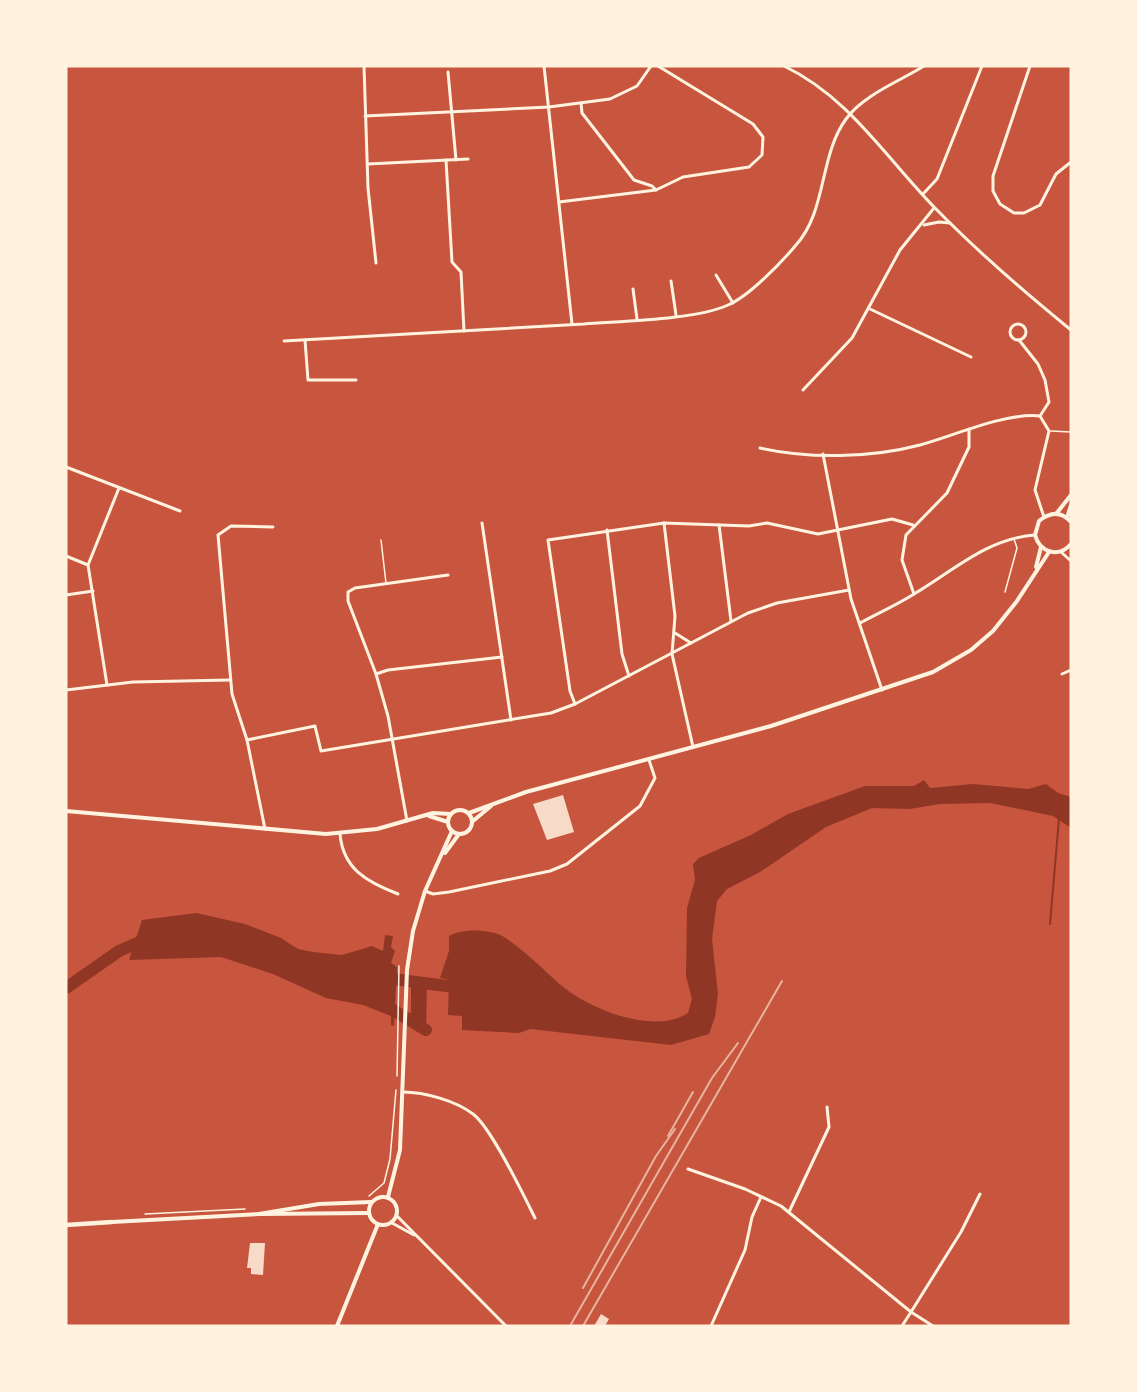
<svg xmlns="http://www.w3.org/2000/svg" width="1137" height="1392" viewBox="0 0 1137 1392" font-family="'PT Sans Narrow',sans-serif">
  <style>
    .water { fill: #8f3625 }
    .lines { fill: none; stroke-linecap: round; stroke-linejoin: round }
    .stream { stroke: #8f3625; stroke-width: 2 }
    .river { stroke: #8f3625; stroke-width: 12 }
    .building { fill: #f7dbc8 }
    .path { stroke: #fff3e0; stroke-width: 1.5 }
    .service { stroke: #fff3e0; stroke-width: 1.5 }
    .minor { stroke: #fff3e0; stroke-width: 3 }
    .tertiary { stroke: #fff3e0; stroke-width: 4 }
    .primary { stroke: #fff3e0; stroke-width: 4.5 }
    .rail { stroke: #e9b49f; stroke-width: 2 }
  </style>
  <rect width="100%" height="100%" fill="#c8553d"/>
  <!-- water -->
  <g class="water">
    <path d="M 924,780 L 930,788 L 973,784 L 1028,789 L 1046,784 L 1058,793 L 1071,797 L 1071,828 L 1053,816 L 990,803 L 940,804 L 910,809 L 872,808 L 826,827 L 760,872 L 727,889 L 717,901 L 712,939 L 718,994 L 715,1017 L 709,1034 L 671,1045 L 530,1029 L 519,1033 L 462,1030 L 462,1016 L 448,1015 L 449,980 L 440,978 L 449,951 L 449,936 C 462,929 484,929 498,934 C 515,941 547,973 562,986 C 591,1010 655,1035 688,1013 L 692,999 L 686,976 L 687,908 L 695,880 L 693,864 L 699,858 L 751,835 L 788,814 L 865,786 L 914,786 Z"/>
    <path d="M 196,913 L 245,924 L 281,938 L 298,949 L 313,952 L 342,955 L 372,946 L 383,951 L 385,935 L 393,936 L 391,947 L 395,951 L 391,963 L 397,967 L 394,1026 L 391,1025 L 391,1016 L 363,1005 L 326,998 L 273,974 L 221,957 L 129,960 L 142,920 Z"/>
    <path d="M 411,979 L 427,980 L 426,1032 L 419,1032 L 411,1027 Z"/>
  </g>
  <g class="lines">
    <!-- stream -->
    <path class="stream" d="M 1050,924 L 1059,819"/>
    <!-- river -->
    <g class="river">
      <path d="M 385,978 L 462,988"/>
      <path d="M 66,988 L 119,951 L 149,938"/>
      <path d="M 384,1000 L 388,1007 L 426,1030"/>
    </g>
  </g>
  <!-- building -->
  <g class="building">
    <path d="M 563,795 L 574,832 L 547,840 L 533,804 Z"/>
    <path d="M 250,1243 L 265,1243 L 263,1275 L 251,1274 L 251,1268 L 247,1268 Z"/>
    <path d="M 601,1314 L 609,1319 L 605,1326 L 594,1326 Z"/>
  </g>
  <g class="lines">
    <!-- path -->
    <g class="path">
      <path d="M 397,1076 L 399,966"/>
      <path d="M 369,1196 L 384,1183 L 390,1159 L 396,1090"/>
      <path d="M 145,1214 L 245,1209"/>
    </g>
    <!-- service -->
    <g class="service">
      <path d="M 1051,431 L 1071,432"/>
      <path d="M 381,540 L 386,583"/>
      <path d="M 1005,592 L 1017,548 L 1014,539"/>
    </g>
    <!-- minor -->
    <g class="minor">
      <path d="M 364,66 L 368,188 L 376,263"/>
      <path d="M 544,66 L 572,324"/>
      <path d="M 784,66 C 849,97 886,158 935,208 C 978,252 1023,291 1071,330"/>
      <path d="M 1030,66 L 993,176 L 993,191 L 1000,204 L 1014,213 L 1024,213 L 1040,205 L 1056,174 L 1071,162"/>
      <path d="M 448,72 L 456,160"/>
      <path d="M 581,103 L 582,113 L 634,180 L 652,186 L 656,190"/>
      <path d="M 365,116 L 549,107 L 610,99 L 637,86 L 651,66"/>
      <path d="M 446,160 L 452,262 L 461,272 L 464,331"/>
      <path d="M 368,164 L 468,159"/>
      <path d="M 923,194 L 937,179 L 982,66"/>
      <path d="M 559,202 L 656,190 L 683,177 L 749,167 L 762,155 L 763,137 L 753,124 L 658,66"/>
      <path d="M 924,225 L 939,222 L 950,223"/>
      <path d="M 716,275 L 733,303"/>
      <path d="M 671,281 L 676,315"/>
      <path d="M 633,289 L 637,319"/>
      <path d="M 870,309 L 971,357"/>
      <circle cx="1018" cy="332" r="8"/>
      <path d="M 305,340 L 308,380 L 356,380"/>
      <path d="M 1019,340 L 1038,364 L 1045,380 L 1049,402 L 1040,416"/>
      <path d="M 284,341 C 384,335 484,330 584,324 C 622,321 695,320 728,305 C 749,296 781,263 796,245 C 827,211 819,156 846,119 C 863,95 900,81 924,66"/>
      <path d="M 803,390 L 852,338 L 900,250 L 934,208"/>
      <path d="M 760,448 C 809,459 871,458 920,445 C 953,436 1007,412 1040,416 L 1049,431 L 1035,490 L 1044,517"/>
      <path d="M 823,454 L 851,599 L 882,690"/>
      <path d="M 66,467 L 180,511"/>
      <path d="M 482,523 L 511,720"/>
      <path d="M 664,523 L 675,616 L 672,654 L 693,747"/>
      <path d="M 719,525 L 731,621"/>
      <path d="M 607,530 L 622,654 L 629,676"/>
      <path d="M 1061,552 L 1071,561"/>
      <path d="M 66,556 L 88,565"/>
      <path d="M 914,594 L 902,560 L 906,535 L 947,493 L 969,447 L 969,429"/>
      <path d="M 66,595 L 93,591"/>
      <path d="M 860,623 C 878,613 897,605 914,594 C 953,571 988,538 1035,535"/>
      <path d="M 675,633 L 691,643"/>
      <path d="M 376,674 L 388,670 L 502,657"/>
      <path d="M 1062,674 L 1071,670"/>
      <path d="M 107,685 L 88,565 L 119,488"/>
      <path d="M 66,690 L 133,682 L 230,680"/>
      <path d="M 575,704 L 570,691 L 548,540 L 664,523 L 749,526 L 767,523 L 818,534 L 892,519 L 913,525"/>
      <path d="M 247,740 L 315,726 L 321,751 L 551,713 L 575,704 L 748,613 L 777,603 L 849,590"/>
      <path d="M 407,821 L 388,716 L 376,674 L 348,601 L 348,592 L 355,588 L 448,575"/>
      <path d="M 265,829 L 247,740 L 232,694 L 218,535 L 231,526 L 273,527"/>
      <path d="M 340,834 C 343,869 367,882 398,894"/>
      <path d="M 425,891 L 433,894 L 449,892 L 550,871 L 567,864 L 640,806 L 655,778 L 649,760"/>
      <path d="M 403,1092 C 425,1092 456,1101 473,1114 C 491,1127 524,1196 535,1218"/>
      <path d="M 688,1169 L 745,1189 L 781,1206 L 911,1312 L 961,1232 L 980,1194"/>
      <path d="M 789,1212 L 829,1127 L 827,1107"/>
      <path d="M 397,1216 L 506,1326"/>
      <path d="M 392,1223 L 414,1235"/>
      <path d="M 711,1326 L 745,1250 L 752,1217 L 761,1197"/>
      <path d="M 902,1326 L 911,1312 L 933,1326"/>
    </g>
    <!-- tertiary -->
    <g class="tertiary">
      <path d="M 1056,514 L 1071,495"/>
      <path d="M 1067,518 L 1071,505"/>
      <path d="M 1071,522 C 1061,511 1050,512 1039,521 L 1035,535 C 1040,553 1059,558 1071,544"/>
      <path d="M 1036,567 L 1041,547"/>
      <circle cx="460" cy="822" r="12"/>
      <path d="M 66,811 L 326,834 L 377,829 L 433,813 L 451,814"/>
      <path d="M 469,813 L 526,792 L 771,726 L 933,672 L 971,650 L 993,631 L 1017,601 L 1049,552"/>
      <path d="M 429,816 L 448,822"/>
      <path d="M 473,821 L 491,806"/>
      <path d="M 445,853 L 459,834"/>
      <circle cx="383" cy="1211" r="14"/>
      <path d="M 388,1197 L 400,1150 L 407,970 L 413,931 L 425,891 L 452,831"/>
      <path d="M 259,1214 L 369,1213"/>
      <path d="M 112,1222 L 259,1214 L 319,1204 L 371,1202"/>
      <path d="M 337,1326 L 378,1224"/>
    </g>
    <!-- primary -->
    <path class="primary" d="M 66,1225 L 112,1222"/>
    <!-- rail -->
    <g class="rail">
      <path d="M 668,1136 L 693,1092"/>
      <path d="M 583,1288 L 656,1156 L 675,1129"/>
      <path d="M 570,1326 L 712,1078 L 738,1043"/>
      <path d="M 583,1326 L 782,981"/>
    </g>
  </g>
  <!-- border -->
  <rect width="1137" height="1392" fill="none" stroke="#fff3e0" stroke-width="135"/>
</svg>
